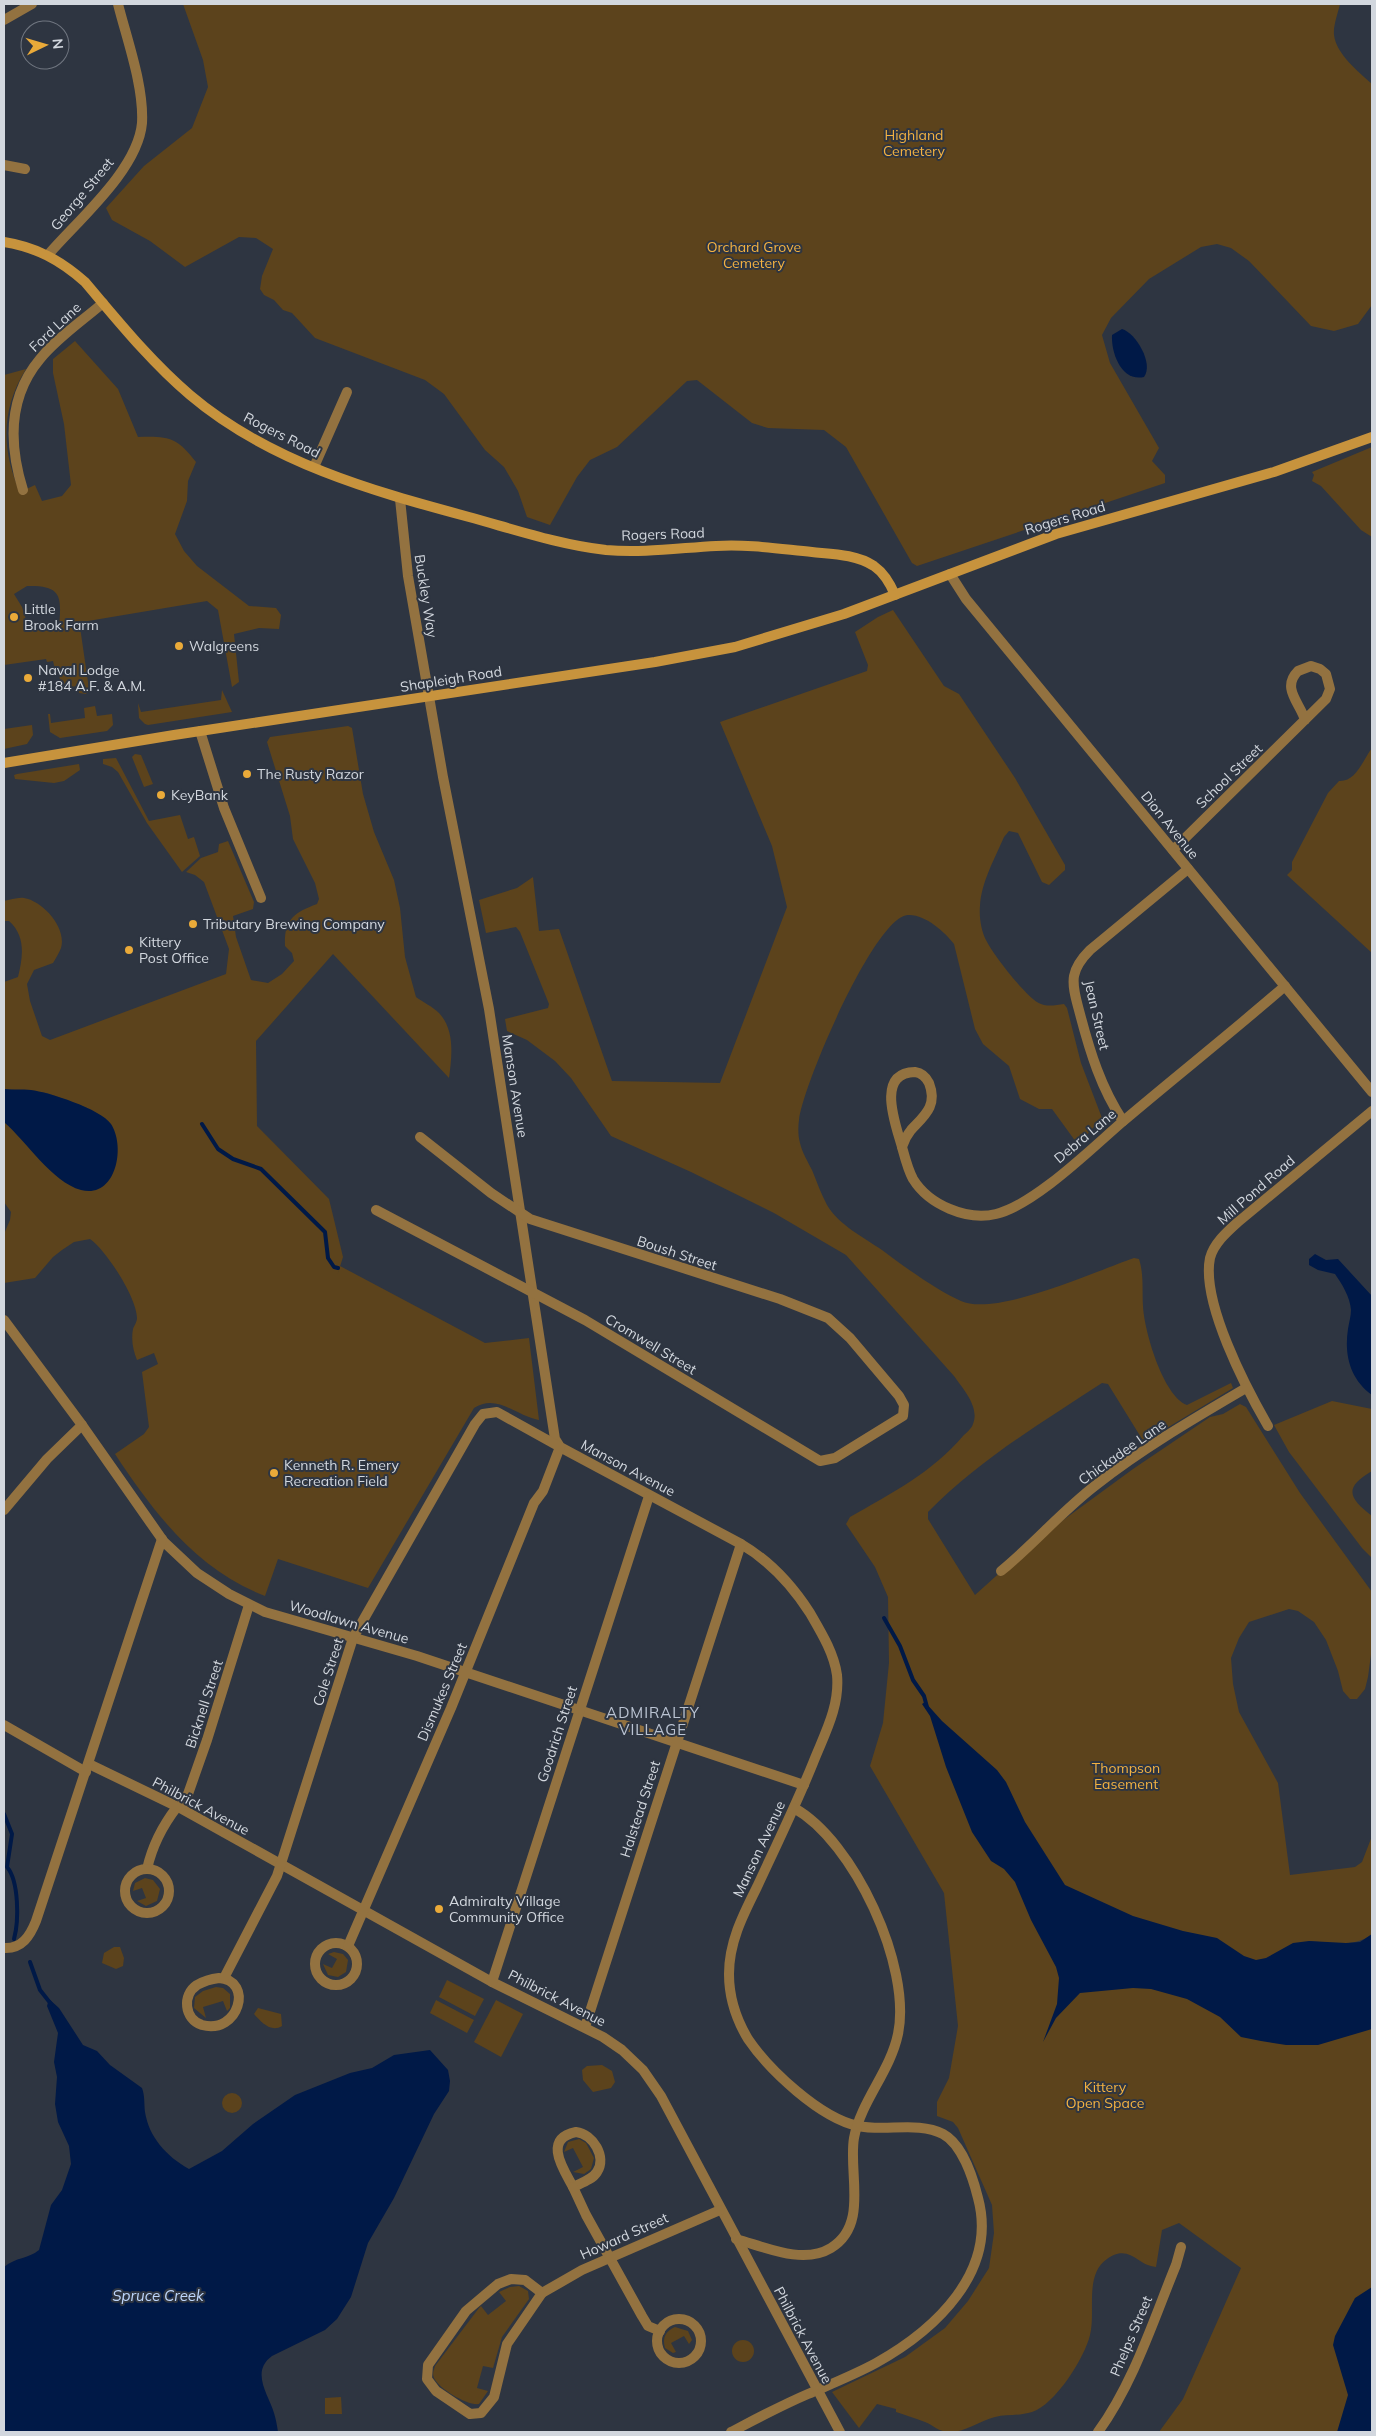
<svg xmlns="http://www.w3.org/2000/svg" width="1376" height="2436" viewBox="0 0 1376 2436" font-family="Mulish,sans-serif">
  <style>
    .green { fill: #5c431c; fill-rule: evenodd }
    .water { fill: #001947 }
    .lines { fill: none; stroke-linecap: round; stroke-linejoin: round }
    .stream { stroke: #001947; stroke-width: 4 }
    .street { stroke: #937240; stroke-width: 10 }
    .secondary { stroke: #c7933d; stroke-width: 10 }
    .poi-dot { fill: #eaaa39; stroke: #2e3541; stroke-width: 2 }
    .labels { text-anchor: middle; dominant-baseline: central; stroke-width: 4; stroke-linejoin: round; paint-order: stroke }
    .park-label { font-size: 14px; fill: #f4b241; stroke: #2e3541 }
    .street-label { font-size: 14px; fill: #d2d7de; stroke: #2e3541 }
    .poi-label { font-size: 14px; fill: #d2d7de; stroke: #2e3541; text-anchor: start }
    .neighbourhood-label { font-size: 15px; letter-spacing: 1px; fill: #bac3d2; stroke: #2e3541 }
    .water-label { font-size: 15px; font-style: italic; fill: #bed6fb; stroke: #2e3541 }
  </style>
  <rect width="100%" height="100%" fill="#2e3541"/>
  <!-- green -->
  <g class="green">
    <path d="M 183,4 L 1340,4 C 1338,13 1333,26 1334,35 C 1336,54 1359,72 1372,84 L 1372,305 L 1358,324 L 1334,331 L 1311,326 L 1249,261 L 1231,248 L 1217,244 L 1201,247 L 1149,279 L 1111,318 L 1102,335 L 1110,363 L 1159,448 L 1152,461 L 1165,475 L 1165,483 L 917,566 L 912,563 L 846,447 L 824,430 L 768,428 L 752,423 L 697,380 L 687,381 L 617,447 L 590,460 L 577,477 L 550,525 L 527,517 L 518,491 L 504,467 L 485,450 L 444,394 L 425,380 L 315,338 L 292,313 L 283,310 L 274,300 L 264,295 L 260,289 L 262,276 L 273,249 L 256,238 L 239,237 L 185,267 L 150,241 L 112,220 L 106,208 L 144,166 L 192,128 L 208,87 L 203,60 Z"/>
    <path d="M 75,341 L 118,389 L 138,437 C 168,436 177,437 196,462 L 188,481 L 187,501 L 175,534 L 184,551 L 197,566 L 249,606 L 276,608 L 281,615 L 279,629 L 259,628 L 234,634 L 239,682 L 232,687 L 218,610 L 207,601 L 82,622 L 80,627 L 89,689 L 86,694 L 79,693 L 78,686 L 61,688 L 59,673 L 55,669 L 53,661 L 47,662 L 46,659 L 4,665 L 4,375 L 26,369 C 1,409 1,450 20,492 L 35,485 L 42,501 L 62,496 L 71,485 L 64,424 L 53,373 L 53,359 ZM 27,586 C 64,585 61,598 59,629 L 41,631 L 28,626 L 22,607 L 14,594 Z"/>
    <path d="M 1372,447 L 1372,537 L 1361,530 L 1321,486 L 1312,481 L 1314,475 L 1312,472 Z"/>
    <path d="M 893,610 L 944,686 L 959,694 L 1015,778 L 1065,865 L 1065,870 L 1049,885 L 1042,882 L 1018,833 L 1009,831 L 1004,837 C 995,858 981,883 980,906 C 979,916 981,931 986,940 C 992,953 1028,1000 1041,1004 C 1048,1007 1056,1005 1064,1004 L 1067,1008 L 1081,1063 L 1102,1118 L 1081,1141 L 1076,1142 L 1052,1109 L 1039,1109 L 1020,1099 L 1009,1066 L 983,1044 L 975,1029 L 954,944 C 945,932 925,914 908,915 C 875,916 802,1087 799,1120 C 798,1127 798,1136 800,1143 C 802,1152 808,1162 812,1170 C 817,1182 821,1194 827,1205 C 839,1225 863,1237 882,1250 C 903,1266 938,1291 961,1301 C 996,1317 1096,1271 1134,1258 L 1139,1259 C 1144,1275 1142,1289 1143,1306 C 1144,1330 1163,1396 1187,1405 L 1231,1383 L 1233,1388 L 1147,1440 L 1142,1439 L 1108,1384 L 1102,1383 C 1041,1423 979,1460 928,1512 L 928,1519 L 975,1595 L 1036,1540 L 1133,1469 L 1210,1417 L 1223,1414 L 1240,1404 L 1246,1407 L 1300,1493 L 1372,1592 L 1372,1647 L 1368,1677 L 1365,1689 L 1357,1699 L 1350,1699 L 1343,1691 L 1338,1671 L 1326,1640 L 1314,1622 L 1298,1611 L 1289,1609 L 1249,1622 L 1239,1638 L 1231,1658 L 1233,1684 L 1239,1712 L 1278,1783 L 1290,1875 L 1355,1867 L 1362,1862 L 1372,1836 L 1372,1934 C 1355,1948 1330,1943 1309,1941 L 1372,1973 L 1372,2432 L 1159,2432 L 1183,2399 L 1241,2268 L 1179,2223 L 1162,2230 L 1156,2267 C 1137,2266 1130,2243 1107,2259 C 1084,2275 1096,2311 1090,2335 C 1085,2357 1055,2405 1032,2412 C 1020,2416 1007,2414 995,2417 C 979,2421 964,2433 949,2432 C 939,2432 933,2425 925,2422 C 915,2418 905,2415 896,2412 L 896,2409 L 877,2404 L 859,2428 L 832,2392 L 905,2357 L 945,2328 L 968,2301 L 989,2268 L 994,2233 L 992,2205 L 958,2128 L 953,2122 L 937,2116 L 937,2102 L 949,2078 L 958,2026 L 944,1893 L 870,1766 L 883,1723 L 889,1663 L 888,1597 L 875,1567 L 846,1524 L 850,1517 C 890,1494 933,1472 963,1436 C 966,1433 972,1428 973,1424 C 980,1407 963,1389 954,1376 L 846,1255 L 774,1213 L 691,1172 L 611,1136 L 571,1078 L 555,1061 L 527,1040 L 507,1031 L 505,1019 L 548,1008 L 549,1004 L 520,932 L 516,927 L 486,933 L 479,900 L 517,888 L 533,877 L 539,931 L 559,929 L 612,1081 L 720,1083 L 787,907 L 772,846 L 720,722 L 867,671 L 868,665 L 855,632 L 878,617 Z"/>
    <path d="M 222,690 L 232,712 L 148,725 L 145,724 L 139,718 L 138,703 L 141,712 L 221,700 Z"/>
    <path d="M 95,706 L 97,716 L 112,714 L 113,725 L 107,731 L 60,738 L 50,732 L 48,714 L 50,714 L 51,723 L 85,718 L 84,708 Z"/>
    <path d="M 32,725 L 33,735 L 27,744 L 4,749 L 4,729 Z"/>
    <path d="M 348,726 L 352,728 L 363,794 L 374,832 L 394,880 L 400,908 L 405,957 L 416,997 C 423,1002 433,1007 439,1013 C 455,1030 452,1056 449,1078 L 333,954 L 256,1041 L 257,1126 L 329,1199 L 343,1257 L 337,1276 L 340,1266 L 485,1343 L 529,1338 L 539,1420 C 516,1416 497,1393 474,1408 L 368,1588 L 278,1559 L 265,1596 C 197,1570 154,1513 115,1454 L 144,1434 L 149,1427 L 142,1372 L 158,1364 L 154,1353 L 137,1360 C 133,1350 131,1340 133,1329 C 134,1326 137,1322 137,1318 C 137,1298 106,1250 90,1239 L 74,1242 L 62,1250 L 53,1257 L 35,1278 L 4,1283 L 4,1234 L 10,1220 L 11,1212 L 4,1202 L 4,1122 L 12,1129 L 87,1108 L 47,1093 L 4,1089 L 4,982 L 18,977 C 23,957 26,936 9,921 L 4,921 L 4,901 C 10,900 18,897 24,898 C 43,901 67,928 61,948 C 59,953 56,958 53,963 L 34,970 L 27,984 L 30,1001 L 42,1036 L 50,1040 L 226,974 L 229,949 L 204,882 L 195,875 L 186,872 L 201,858 L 218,852 L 219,844 L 228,841 L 254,902 L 253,909 L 233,916 L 236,937 L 251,980 L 268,983 L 282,974 L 294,961 L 292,953 L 285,946 C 284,920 293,913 317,904 L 319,899 L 315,883 L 293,839 L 290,816 L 267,742 L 270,737 Z"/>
    <path d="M 1372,748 L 1372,953 L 1287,875 L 1292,870 L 1292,862 L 1328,793 L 1339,781 C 1356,782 1363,760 1372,748 Z"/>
    <path d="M 135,754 L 141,755 L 153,784 L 144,787 L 132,757 Z"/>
    <path d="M 116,758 L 149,821 L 180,815 L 188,839 L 194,837 L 200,856 L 182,872 L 147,823 L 118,772 L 112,767 L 103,764 L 103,759 Z"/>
    <path d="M 79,764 L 80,770 L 64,781 L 54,783 L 15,779 L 14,775 L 17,774 Z"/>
    <path d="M 1332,1401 L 1372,1409 L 1372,1471 C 1343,1488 1349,1498 1372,1516 L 1372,1558 L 1362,1548 L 1289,1452 L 1274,1425 Z"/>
    <path d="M 145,1878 L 153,1880 L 160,1889 L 157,1901 L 146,1906 L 137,1901 L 146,1898 L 142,1888 L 133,1891 L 135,1883 Z"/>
    <path d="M 114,1947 L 120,1947 L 124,1958 L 123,1966 L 116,1969 L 102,1963 L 104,1953 Z"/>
    <path d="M 334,1952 L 343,1954 L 348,1960 L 346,1972 L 338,1977 L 328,1975 L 323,1964 L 332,1968 L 337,1959 L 328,1954 Z"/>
    <path d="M 447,1980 L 484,1999 L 475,2016 L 439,1997 Z"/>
    <path d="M 216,1987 L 223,1988 L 230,1994 L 230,2008 L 227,2011 L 223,2001 L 203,2007 L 206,2018 L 194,2008 L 195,1997 L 203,1991 Z"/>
    <path d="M 436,2000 L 474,2020 L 467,2033 L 430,2013 Z"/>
    <path d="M 496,2000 L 523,2014 L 501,2057 L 474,2042 Z"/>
    <path d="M 258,2008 L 281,2014 L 282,2026 C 271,2033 261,2022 254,2014 Z"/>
    <path d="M 602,2065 L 612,2071 L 615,2082 L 611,2088 L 593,2092 L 583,2080 L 582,2070 L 587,2066 Z"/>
    <circle cx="232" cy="2103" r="10"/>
    <path d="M 579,2139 L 586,2143 L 594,2158 L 591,2169 L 584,2174 L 573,2172 L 583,2167 L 573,2148 L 564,2152 L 568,2142 Z"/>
    <path d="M 519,2286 L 528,2291 L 529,2299 L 502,2337 L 493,2368 L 483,2366 L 477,2388 L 488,2391 L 479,2404 C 468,2406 439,2389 434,2378 C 432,2373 434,2370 435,2366 L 479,2308 L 481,2306 L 488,2315 L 506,2301 L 499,2292 L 510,2287 Z"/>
    <path d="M 675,2327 L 688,2331 L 692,2340 L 689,2344 L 684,2336 L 671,2343 L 676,2352 L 673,2353 L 665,2348 C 662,2337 666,2331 675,2327 Z"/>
    <circle cx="743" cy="2351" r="11"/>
    <path d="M 341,2397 L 342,2414 L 325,2414 L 325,2398 Z"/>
  </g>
  <!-- water -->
  <g class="water">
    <path d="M 1122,329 C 1136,333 1154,364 1144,377 C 1122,382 1111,354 1112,335 Z"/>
    <path d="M 4,1089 C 13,1090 22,1089 31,1090 C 48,1092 101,1109 111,1124 C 126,1147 116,1199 81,1190 C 52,1182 26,1141 4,1122 Z"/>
    <path d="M 1315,1254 L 1326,1260 L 1338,1259 L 1372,1296 L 1372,1395 C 1350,1379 1344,1355 1348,1329 C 1349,1322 1351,1316 1351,1310 C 1350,1297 1342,1284 1335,1274 L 1318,1270 L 1309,1265 L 1309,1259 Z"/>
    <path d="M 925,1702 L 942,1721 L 997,1770 L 1006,1782 L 1025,1822 L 1065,1885 L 1133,1916 L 1183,1931 L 1217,1938 L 1244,1956 L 1256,1960 L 1266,1958 L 1293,1943 L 1309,1941 L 1346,1943 L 1360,1942 L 1372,1934 L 1372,2029 L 1318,2045 L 1286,2045 L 1261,2041 L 1241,2037 L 1220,2017 L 1187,1999 L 1151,1989 L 1133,1988 L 1080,1993 L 1056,2018 L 1043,2042 L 1057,2004 L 1059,1978 L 1056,1967 L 1031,1920 L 1015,1882 L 1004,1869 L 991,1861 L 972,1832 L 946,1767 L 930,1716 L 922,1704 Z"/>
    <path d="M 49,1999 L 59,2008 L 83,2045 L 97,2051 L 110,2065 L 142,2088 C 145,2096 144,2104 145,2112 C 149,2137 166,2156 189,2169 L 222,2151 L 253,2124 L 295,2095 L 350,2073 L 372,2068 L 394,2055 L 430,2050 L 448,2070 L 450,2081 L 449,2091 L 434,2114 L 394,2198 L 368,2243 L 351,2297 L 337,2319 L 325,2330 L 272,2356 C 250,2372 269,2395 274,2413 C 276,2419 277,2426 278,2432 L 4,2432 L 4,2267 C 16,2257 28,2259 39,2250 L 51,2205 L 62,2190 L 71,2164 L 69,2146 L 58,2122 L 55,2104 L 57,2077 L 54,2062 L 58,2033 L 47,2006 Z"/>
    <path d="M 1372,2287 L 1372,2432 L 1337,2432 L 1348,2395 L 1333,2345 L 1335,2336 L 1355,2298 Z"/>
  </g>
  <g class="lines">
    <!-- stream -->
    <g class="stream">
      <path d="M 202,1124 L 218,1149 L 233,1159 L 261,1169 L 325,1232 L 328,1258 L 334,1267 L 338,1268"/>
      <path d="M 884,1618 L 900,1646 L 913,1680 L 924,1696 L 927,1707"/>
      <path d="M 4,1814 L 12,1834 L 7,1867 C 19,1881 19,1921 14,1939"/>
      <path d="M 30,1962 L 40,1990 L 51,2004"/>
    </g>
    <!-- street -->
    <g class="street">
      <path d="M 4,20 L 32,4"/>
      <path d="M 4,165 L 25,169"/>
      <path d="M 48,255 C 77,221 138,170 142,123 C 144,86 127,40 118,4"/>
      <path d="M 314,467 L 347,392"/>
      <path d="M 23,490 C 9,445 8,397 40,359 C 57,338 82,321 103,303"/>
      <path d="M 400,499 L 408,576 L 443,777 L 489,1009 L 555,1439 L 560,1447 L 741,1544 C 770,1561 792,1585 810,1613 C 821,1632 834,1653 837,1675 C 840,1707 824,1735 813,1763 C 796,1805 776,1846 757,1887 C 743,1915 729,1942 729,1974 C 729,1997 736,2019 748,2039 C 769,2070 820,2118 858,2126 C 885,2132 918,2121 943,2134 C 962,2144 973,2178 978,2198 C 998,2272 935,2330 876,2363 C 854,2375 831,2384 808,2394 C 782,2405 756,2419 731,2432"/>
      <path d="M 950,574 L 966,599 L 1372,1092"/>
      <path d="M 200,731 L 224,808 L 261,898"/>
      <path d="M 1173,850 L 1326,699 L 1330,689 L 1326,674 L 1320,669 L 1311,666 L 1298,671 C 1281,688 1300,703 1305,720"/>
      <path d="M 915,1072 C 922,1073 926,1077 929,1083 C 938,1106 924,1116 911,1130 C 907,1135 904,1141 902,1147 C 896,1125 875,1073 915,1072 Z"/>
      <path d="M 1123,1121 C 1101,1088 1090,1052 1080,1014 C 1077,1002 1072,988 1074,976 C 1076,965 1083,957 1090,950 L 1188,869"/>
      <path d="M 902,1147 C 905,1158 908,1170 913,1179 C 929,1205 967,1221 996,1214 C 1034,1205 1091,1149 1121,1123 C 1175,1077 1231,1033 1285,986"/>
      <path d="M 376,1210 L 585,1320 L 820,1461 L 835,1458 L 903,1416 L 904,1405 L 899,1396 L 850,1338 L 828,1318 L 780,1299 L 530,1219 L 491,1193 L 420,1137"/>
      <path d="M 4,1320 L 82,1425 L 164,1542 L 197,1573 L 229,1594 L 265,1612 L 417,1656 L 804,1785"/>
      <path d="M 1268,1426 C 1246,1388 1201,1302 1210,1258 C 1214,1243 1228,1231 1238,1222 L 1372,1111"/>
      <path d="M 4,1510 L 47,1459 L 82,1425"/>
      <path d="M 1001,1571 C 1034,1544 1062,1511 1096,1485 C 1143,1448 1195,1418 1246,1388"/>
      <path d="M 4,1725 L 86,1772"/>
      <path d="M 89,1764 L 180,1808 L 492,1982 L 603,2037 L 622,2050 L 643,2070 L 661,2096 L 840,2432"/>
      <path d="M 180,1808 L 188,1794 L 207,1740 L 249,1605"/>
      <path d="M 147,1869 C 152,1847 163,1825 177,1807"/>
      <circle cx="147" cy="1891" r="22"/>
      <circle cx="336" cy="1964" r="21"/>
      <path d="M 4,1948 C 22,1949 30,1936 36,1921 L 162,1539"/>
      <path d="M 219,1978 C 254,1980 239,2035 202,2025 C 184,2019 182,1995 197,1985 C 204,1981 211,1979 219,1978 Z"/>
      <path d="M 224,1978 L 277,1876 L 353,1638 L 475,1424 L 483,1414 L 497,1412 L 560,1447 L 543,1491 L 534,1503 L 451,1708 L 348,1946"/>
      <path d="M 492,1982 L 649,1496"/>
      <path d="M 585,2027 L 741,1544"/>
      <path d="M 576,2132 C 593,2134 607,2157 597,2172 C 592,2180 581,2183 573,2187 C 564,2170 542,2139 576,2132 Z"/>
      <path d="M 573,2187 L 586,2215 L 642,2316 L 648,2326 L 660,2331"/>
      <path d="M 736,2239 C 765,2247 803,2265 831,2248 C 869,2225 848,2173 854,2138 C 861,2101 890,2072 898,2034 C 912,1967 854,1841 794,1808"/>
      <path d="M 511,2279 L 525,2280 L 542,2293 L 507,2344 L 494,2397 L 481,2413 L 470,2414 L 436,2391 L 427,2379 L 428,2365 L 466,2311 L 498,2284 Z"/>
      <path d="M 542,2293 L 582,2270 L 720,2210"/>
      <circle cx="679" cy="2341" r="22"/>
      <path d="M 1098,2432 C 1134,2382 1153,2321 1176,2265 L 1181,2247"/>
    </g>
    <!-- secondary -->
    <g class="secondary">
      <path d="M 4,242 C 36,247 60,260 85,282 C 118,321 151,362 190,395 C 269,462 372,491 469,517 C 513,529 560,545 606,550 C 643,553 679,548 716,546 C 748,544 780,549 812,552 C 831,554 856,554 874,566 C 884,573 890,583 895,595"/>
      <path d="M 4,763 L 174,735 L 655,662 L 735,647 L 844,614 L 1056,534 L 1274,472 L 1372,437"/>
    </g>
  </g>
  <!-- markers -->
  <g class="poi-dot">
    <circle cx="14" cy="617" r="5"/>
    <circle cx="179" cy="646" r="5"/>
    <circle cx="28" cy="678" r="5"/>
    <circle cx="247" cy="774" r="5"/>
    <circle cx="161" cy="795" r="5"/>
    <circle cx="193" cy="924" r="5"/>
    <circle cx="129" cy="950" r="5"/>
    <circle cx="274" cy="1473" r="5"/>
    <circle cx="439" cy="1909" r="5"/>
  </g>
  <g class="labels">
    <!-- park labels -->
    <g class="park-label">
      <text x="914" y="135">Highland<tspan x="914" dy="16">Cemetery</tspan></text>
      <text x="754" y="247">Orchard Grove<tspan x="754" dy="16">Cemetery</tspan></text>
      <text x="1126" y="1768">Thompson<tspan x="1126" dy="16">Easement</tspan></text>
      <text x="1105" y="2087">Kittery<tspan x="1105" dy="16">Open Space</tspan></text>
    </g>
    <!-- street labels -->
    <g class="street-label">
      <text transform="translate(82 194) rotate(-50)">George Street</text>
      <text transform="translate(55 327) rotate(-43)">Ford Lane</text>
      <text transform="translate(282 435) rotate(27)">Rogers Road</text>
      <text transform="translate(1065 518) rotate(-17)">Rogers Road</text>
      <text transform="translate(663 534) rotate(-2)">Rogers Road</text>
      <text transform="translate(426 596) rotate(81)">Buckley Way</text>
      <text transform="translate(451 679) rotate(-9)">Shapleigh Road</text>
      <text transform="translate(1229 776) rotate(-44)">School Street</text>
      <text transform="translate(1170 825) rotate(51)">Dion Avenue</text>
      <text transform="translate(1097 1015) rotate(77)">Jean Street</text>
      <text transform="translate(515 1086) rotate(81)">Manson Avenue</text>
      <text transform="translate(1085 1136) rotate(-40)">Debra Lane</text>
      <text transform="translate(1256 1190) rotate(-41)">Mill Pond Road</text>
      <text transform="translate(677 1253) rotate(18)">Boush Street</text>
      <text transform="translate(651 1344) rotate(31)">Cromwell Street</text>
      <text transform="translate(1122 1452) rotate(-35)">Chickadee Lane</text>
      <text transform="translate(628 1468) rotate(28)">Manson Avenue</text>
      <text transform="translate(349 1622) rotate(16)">Woodlawn Avenue</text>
      <text transform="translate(328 1672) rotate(-72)">Cole Street</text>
      <text transform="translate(442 1692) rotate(-67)">Dismukes Street</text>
      <text transform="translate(204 1704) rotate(-72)">Bicknell Street</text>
      <text transform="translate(557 1734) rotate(-72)">Goodrich Street</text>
      <text transform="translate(201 1806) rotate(28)">Philbrick Avenue</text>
      <text transform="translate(640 1809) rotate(-72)">Halstead Street</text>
      <text transform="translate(759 1849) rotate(-65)">Manson Avenue</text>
      <text transform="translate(557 1998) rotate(27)">Philbrick Avenue</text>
      <text transform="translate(624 2236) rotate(-24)">Howard Street</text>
      <text transform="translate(803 2335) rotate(62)">Philbrick Avenue</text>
      <text transform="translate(1131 2336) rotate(-67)">Phelps Street</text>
    </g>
    <!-- poi labels -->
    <g class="poi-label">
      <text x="24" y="609">Little<tspan x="24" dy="16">Brook Farm</tspan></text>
      <text x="189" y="646">Walgreens</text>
      <text x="38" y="670">Naval Lodge<tspan x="38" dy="16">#184 A.F. &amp; A.M.</tspan></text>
      <text x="257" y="774">The Rusty Razor</text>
      <text x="171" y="795">KeyBank</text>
      <text x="203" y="924">Tributary Brewing Company</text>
      <text x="139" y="942">Kittery<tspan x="139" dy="16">Post Office</tspan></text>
      <text x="284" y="1465">Kenneth R. Emery<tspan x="284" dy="16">Recreation Field</tspan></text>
      <text x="449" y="1901">Admiralty Village<tspan x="449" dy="16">Community Office</tspan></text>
    </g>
    <!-- neighbourhood labels -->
    <g class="neighbourhood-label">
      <text x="653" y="1712">ADMIRALTY<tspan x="653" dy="17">VILLAGE</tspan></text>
    </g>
    <!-- water labels -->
    <g class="water-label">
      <text x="158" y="2295">Spruce Creek</text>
    </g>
  </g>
  <!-- border -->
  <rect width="1376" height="2436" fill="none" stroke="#d2d7de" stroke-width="10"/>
  <!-- north arrow -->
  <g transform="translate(45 45) rotate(85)"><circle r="24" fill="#2e3541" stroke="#707680"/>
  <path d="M0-4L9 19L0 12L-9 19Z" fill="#eaaa39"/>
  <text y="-8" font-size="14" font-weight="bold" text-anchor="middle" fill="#d2d7de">N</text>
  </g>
</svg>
